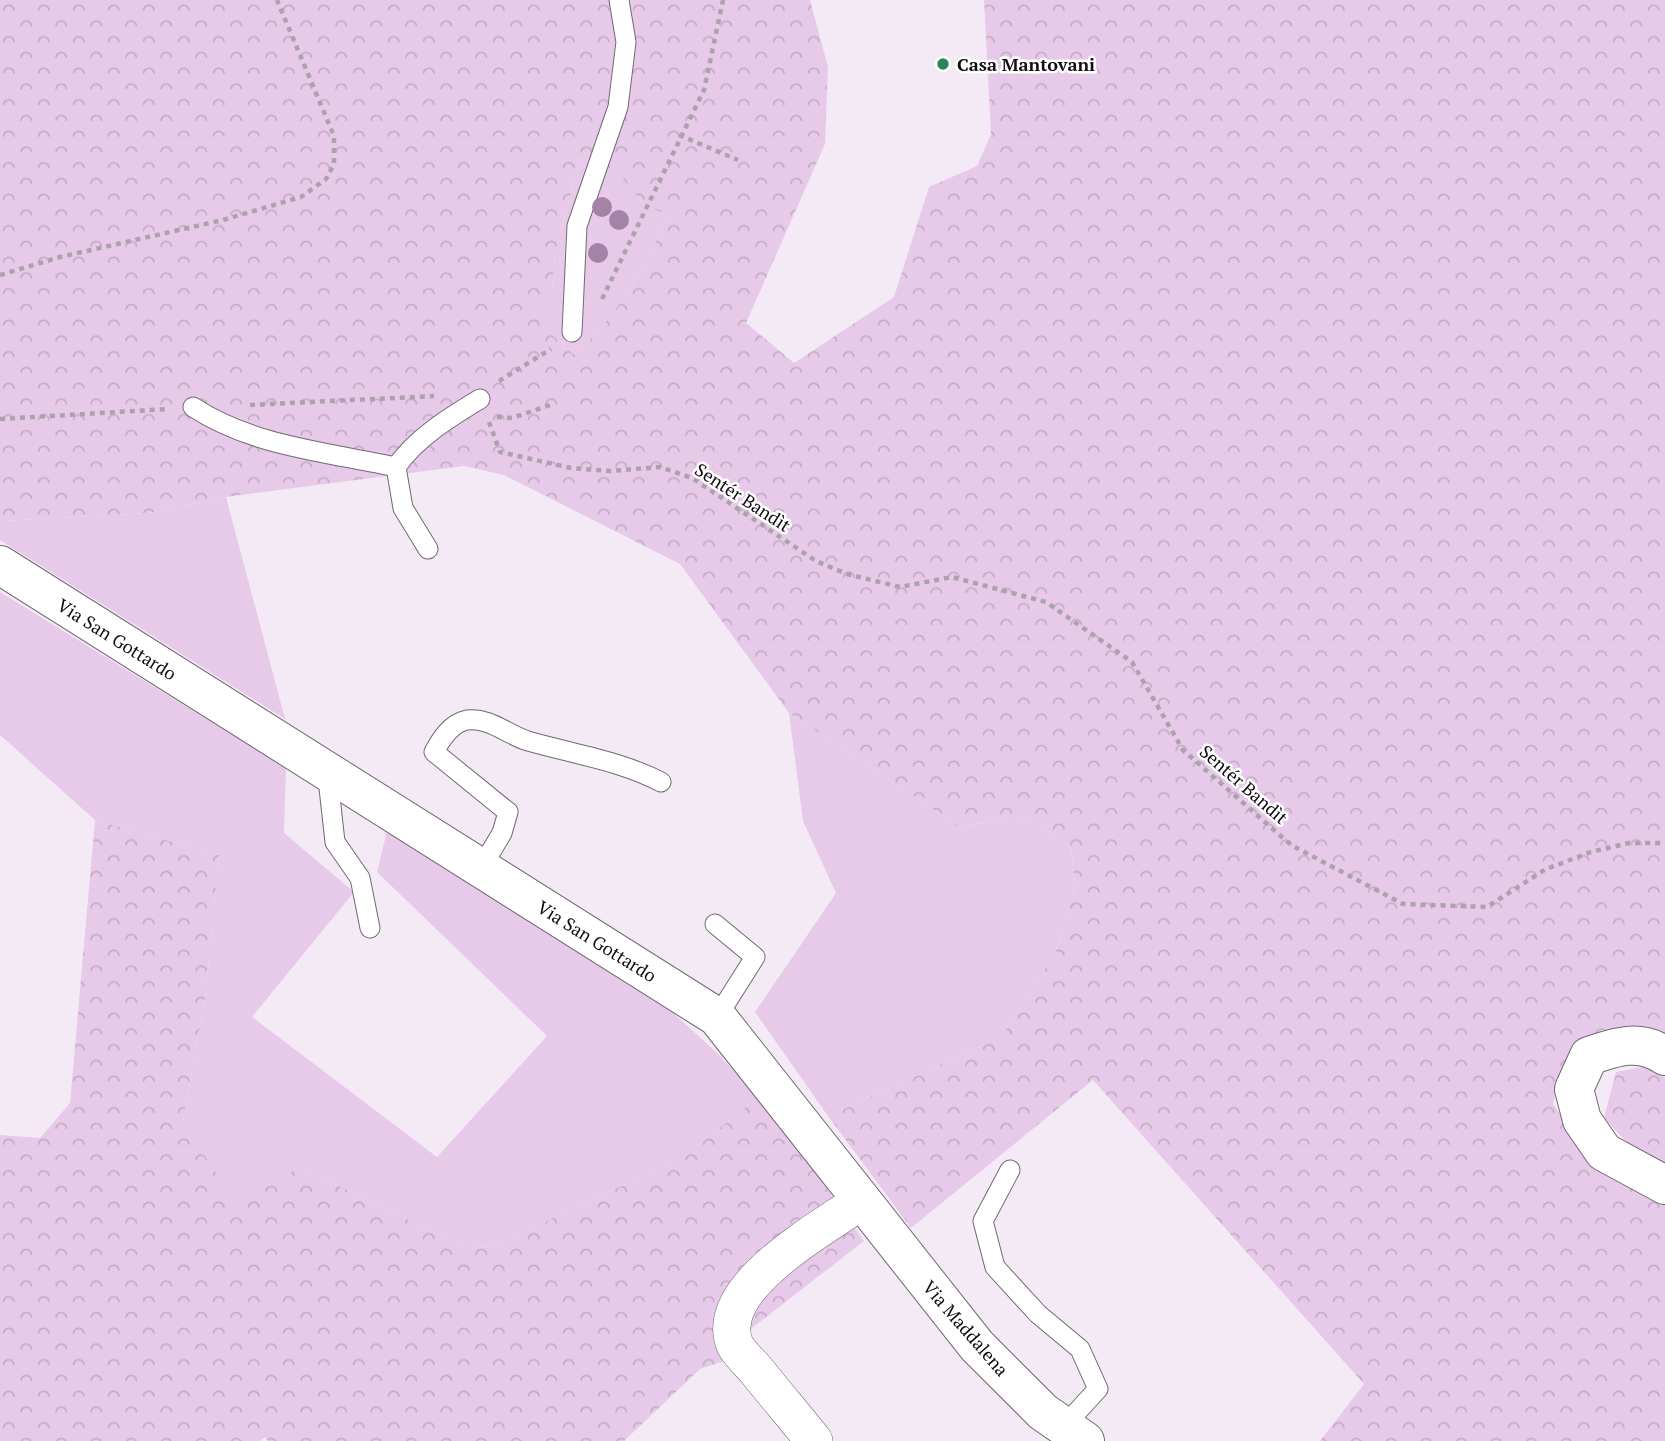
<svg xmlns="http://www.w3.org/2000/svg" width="1665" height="1441" viewBox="0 0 1665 1441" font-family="'PT Serif',serif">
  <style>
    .green { fill: #e7cae9 }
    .forest { fill: url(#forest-crowns); fill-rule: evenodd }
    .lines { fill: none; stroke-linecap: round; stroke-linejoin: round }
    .lane-casing { stroke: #716872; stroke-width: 21 }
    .street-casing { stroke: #716872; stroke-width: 38 }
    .secondary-casing { stroke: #716872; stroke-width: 40 }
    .path { stroke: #aba3ac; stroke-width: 4.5; stroke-dasharray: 5 5; stroke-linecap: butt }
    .lane { stroke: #fff; stroke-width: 19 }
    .street { stroke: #fff; stroke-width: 37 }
    .secondary { stroke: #fff; stroke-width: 38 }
    .tree { fill: #a583a9 }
    .poi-dot { fill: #28865e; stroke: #fff; stroke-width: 2.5 }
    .labels { text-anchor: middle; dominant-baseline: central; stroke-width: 5; stroke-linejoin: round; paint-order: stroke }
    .poi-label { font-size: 18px; font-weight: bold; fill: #110e12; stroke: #fff; text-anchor: start }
    .street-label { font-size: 18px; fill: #110e12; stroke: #fff }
  </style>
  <defs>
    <pattern id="forest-crowns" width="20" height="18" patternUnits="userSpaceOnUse" patternTransform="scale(1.75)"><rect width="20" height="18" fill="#e7cae9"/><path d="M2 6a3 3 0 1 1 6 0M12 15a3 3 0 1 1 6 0" fill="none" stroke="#c5acc7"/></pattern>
  </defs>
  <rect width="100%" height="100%" fill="#f4eaf5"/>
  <!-- green -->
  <g class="green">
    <path d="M 580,159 L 620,173 L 643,205 L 668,215 C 646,267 616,318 574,355 L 538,323 L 552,294 L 555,252 Z"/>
    <path d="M 226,497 L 285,719 L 0,540 L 0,521 L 149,513 Z"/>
    <path d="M 0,592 L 286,768 L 284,833 L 354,892 L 252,1017 L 437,1157 L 547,1036 L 377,872 L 387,831 L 659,1000 L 717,1053 L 758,1097 L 684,1157 L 488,1248 L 454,1242 L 300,1167 L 234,1202 L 183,1122 L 205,998 L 219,855 L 95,820 L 0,735 Z"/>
    <path d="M 789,713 L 958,826 L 1029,818 L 1071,847 L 1075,887 L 1056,952 L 1001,1037 L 828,1116 L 755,1012 L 836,893 L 803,821 Z"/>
  </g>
  <!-- forest -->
  <g class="forest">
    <path d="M 0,0 L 810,0 L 828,67 L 825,144 L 746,323 L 794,363 L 894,297 L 929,187 L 977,166 L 991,134 L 984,0 L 1665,0 L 1665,1044 L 1602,1030 L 1566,1058 L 1553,1104 L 1585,1150 L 1665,1205 L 1665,1441 L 1320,1441 L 1364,1384 L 1093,1080 L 911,1228 L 828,1116 L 1001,1037 L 1056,952 L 1075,887 L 1071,847 L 1029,818 L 958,826 L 789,713 L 680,564 L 504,475 L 464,466 L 226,497 L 149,513 L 0,521 ZM 580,159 L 619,173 L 643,205 L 668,215 C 646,267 616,318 574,355 L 539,323 L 552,294 L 555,252 Z"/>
    <path d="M 95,820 L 219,855 L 205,998 L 183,1122 L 234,1201 L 300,1167 L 454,1242 L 488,1248 L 684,1157 L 758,1097 L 786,1131 L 864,1241 L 752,1328 L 736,1357 L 700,1369 L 624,1441 L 268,1441 L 265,1437 L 260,1441 L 0,1441 L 0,1135 L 40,1138 L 70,1103 Z"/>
    <path d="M 1648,1066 L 1665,1078 L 1665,1169 L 1637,1153 L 1604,1118 L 1616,1072 Z"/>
  </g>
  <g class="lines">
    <!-- lane casing -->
    <g class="lane-casing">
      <g id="lane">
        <path d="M 572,332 L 577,226 L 618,107 L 626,42 L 619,0"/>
        <path d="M 193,407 C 252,446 327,452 396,467"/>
        <path d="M 428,549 L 403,508 L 396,467 C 416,438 450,417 480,399"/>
        <path d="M 327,770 L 335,842 L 360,878 L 370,928"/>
        <path d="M 481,868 L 502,833 L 508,812 L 434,752 C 441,739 451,723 467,720 C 489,717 508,735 528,741 C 573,754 618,760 661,782"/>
        <path d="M 715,924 L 755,957 L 717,1017"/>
        <path d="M 1010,1170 L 983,1221 L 995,1267 L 1038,1314 L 1080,1349 L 1098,1389 L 1064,1426"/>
      </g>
    </g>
    <!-- street casing -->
    <g class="street-casing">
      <path id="street" d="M 814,1441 C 795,1417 775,1394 756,1370 C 750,1363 739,1353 735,1345 C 711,1287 826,1227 862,1200"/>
    </g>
    <!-- secondary casing -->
    <g class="secondary-casing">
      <g id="secondary">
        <path d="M 0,565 L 717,1017 L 977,1346 L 1043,1412 L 1085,1441"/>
        <path d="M 1665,1056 C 1640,1038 1615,1047 1589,1056 L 1574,1089 L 1582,1120 L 1604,1152 L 1665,1185"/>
      </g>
    </g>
    <!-- path -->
    <g class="path">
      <path d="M 679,135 L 738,160"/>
      <path d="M 0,275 L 60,257 L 223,220 L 301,197 L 326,179 L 334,164 L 334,136 L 277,0"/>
      <path d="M 602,299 L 704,90 L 723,0"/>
      <path d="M 499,381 L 551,349"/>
      <path d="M 250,405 L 434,396"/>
      <path d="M 497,417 L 512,418 L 553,404"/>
      <path d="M 0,419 L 168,409"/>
      <path d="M 489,422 L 500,452 L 571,468 L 611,471 L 660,467 L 692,478 L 816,561 L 847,574 L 900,587 L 952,577 L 1046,602 L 1132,662 L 1183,750 L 1291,845 L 1403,904 L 1487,907 L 1546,869 L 1591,852 L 1629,843 L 1665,843"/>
    </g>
    <!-- lane -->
    <use href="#lane" class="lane"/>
    <!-- street -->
    <use href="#street" class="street"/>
    <!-- secondary -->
    <use href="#secondary" class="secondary"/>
  </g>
  <!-- trees -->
  <g class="tree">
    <circle cx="602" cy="207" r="10"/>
    <circle cx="619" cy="220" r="10"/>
    <circle cx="598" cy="253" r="10"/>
  </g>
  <!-- markers -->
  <circle class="poi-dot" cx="943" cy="64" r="7"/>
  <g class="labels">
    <!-- poi labels -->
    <g class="poi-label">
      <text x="957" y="64">Casa Mantovani</text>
    </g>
    <!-- street labels -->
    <g class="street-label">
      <text transform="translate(743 497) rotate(33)">Sentér Bandìt</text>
      <text transform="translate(117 639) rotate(32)">Via San Gottardo</text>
      <text transform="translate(1244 784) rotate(41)">Sentér Bandìt</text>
      <text transform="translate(597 941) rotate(32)">Via San Gottardo</text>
      <text transform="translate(966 1328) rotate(49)">Via Maddalena</text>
    </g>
  </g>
</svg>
